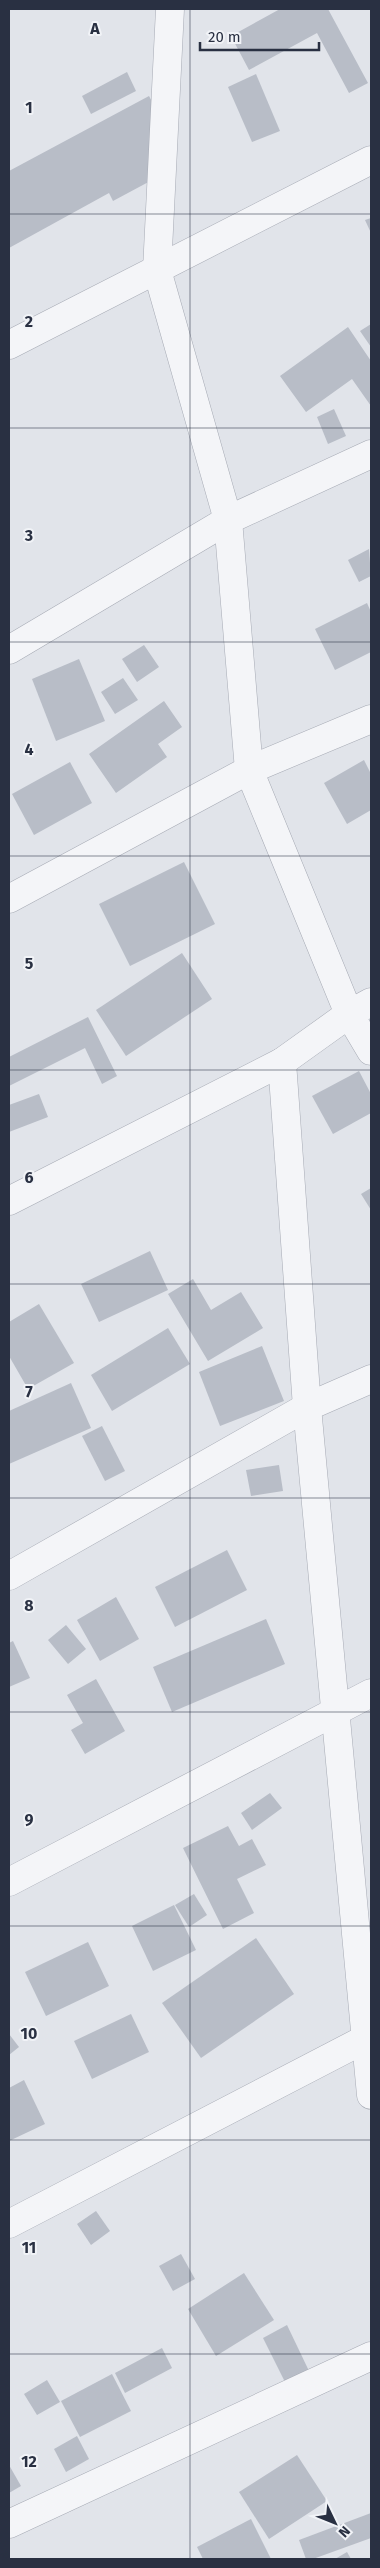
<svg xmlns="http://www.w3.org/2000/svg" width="380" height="2568" viewBox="0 0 380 2568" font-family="'Fira Sans',sans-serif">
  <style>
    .building { fill: #b8bdc7 }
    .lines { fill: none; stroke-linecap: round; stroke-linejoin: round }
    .minor-casing { stroke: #a6aab4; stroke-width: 29 }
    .minor { stroke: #f4f5f8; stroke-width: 28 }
    .grid { fill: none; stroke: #293042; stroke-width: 1; stroke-opacity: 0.55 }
    .grid-label { font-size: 16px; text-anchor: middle; font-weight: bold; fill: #293042; stroke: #f1f3f7; stroke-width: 4; stroke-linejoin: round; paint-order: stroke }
  </style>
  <rect width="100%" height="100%" fill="#e1e4ea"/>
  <!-- building -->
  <g class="building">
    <path d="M 280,9 L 328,9 L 368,83 L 349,93 L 317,33 L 249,70 L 231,36 Z"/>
    <path d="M 127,72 L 136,91 L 91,114 L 82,96 Z"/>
    <path d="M 256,74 L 280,131 L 252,142 L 228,87 Z"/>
    <path d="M 149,96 L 166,127 L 169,171 L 113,201 L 109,193 L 9,248 L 9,171 Z"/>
    <path d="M 371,218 L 371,233 L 365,220 Z"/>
    <path d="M 371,324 L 371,347 L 360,331 Z"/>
    <path d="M 348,327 L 371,361 L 371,406 L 352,379 L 306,412 L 280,376 Z"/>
    <path d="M 334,409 L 346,436 L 328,444 L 317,417 Z"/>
    <path d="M 369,549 L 371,576 L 359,582 L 348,560 Z"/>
    <path d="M 367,603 L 371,612 L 371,652 L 335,670 L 315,629 Z"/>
    <path d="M 144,645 L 159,667 L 137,682 L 122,659 Z"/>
    <path d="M 79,659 L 105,721 L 56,741 L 32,679 Z"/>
    <path d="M 123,678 L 138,700 L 115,714 L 101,692 Z"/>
    <path d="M 164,701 L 182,727 L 158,744 L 167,757 L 116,793 L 89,754 Z"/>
    <path d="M 364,760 L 371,774 L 371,810 L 347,824 L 324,783 Z"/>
    <path d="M 70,762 L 92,803 L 34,835 L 12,794 Z"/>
    <path d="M 184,862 L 215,924 L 130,966 L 99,904 Z"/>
    <path d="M 182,953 L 212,999 L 126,1056 L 96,1010 Z"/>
    <path d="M 88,1017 L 117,1076 L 102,1084 L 85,1048 L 9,1086 L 9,1057 Z"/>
    <path d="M 359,1071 L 371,1094 L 371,1113 L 333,1134 L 312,1096 Z"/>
    <path d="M 39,1094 L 48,1117 L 9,1132 L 9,1105 Z"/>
    <path d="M 371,1188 L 371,1210 L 361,1194 Z"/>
    <path d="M 150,1251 L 168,1290 L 99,1322 L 81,1284 Z"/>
    <path d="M 193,1279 L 211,1310 L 241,1292 L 263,1328 L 208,1361 L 168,1294 Z"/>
    <path d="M 39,1304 L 74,1363 L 28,1389 L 9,1356 L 9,1322 Z"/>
    <path d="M 168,1328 L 190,1364 L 112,1411 L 91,1375 Z"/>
    <path d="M 262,1346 L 284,1401 L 220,1426 L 199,1372 Z"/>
    <path d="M 71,1383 L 91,1428 L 9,1464 L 9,1411 Z"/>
    <path d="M 102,1426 L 125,1471 L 105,1481 L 82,1436 Z"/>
    <path d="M 279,1465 L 283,1491 L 251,1496 L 246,1470 Z"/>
    <path d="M 227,1550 L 247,1590 L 175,1627 L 155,1587 Z"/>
    <path d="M 116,1597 L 139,1639 L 100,1661 L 77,1620 Z"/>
    <path d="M 266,1619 L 285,1664 L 172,1712 L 153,1667 Z"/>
    <path d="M 66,1625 L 86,1649 L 68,1664 L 48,1640 Z"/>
    <path d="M 13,1641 L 30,1678 L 9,1687 L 9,1643 Z"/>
    <path d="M 96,1679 L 125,1731 L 85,1754 L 71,1730 L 83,1723 L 67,1695 Z"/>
    <path d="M 270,1793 L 282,1808 L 252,1830 L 241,1813 Z"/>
    <path d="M 228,1826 L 239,1846 L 252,1839 L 266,1865 L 237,1879 L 254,1913 L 223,1929 L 183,1848 Z"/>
    <path d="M 194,1894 L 207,1915 L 189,1927 L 175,1905 Z"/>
    <path d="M 174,1905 L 196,1950 L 153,1971 L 132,1926 Z"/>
    <path d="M 256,1938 L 294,1994 L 201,2058 L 162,2003 Z"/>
    <path d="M 88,1942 L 109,1986 L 46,2016 L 25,1972 Z"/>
    <path d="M 131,2014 L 149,2052 L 92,2079 L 74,2041 Z"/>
    <path d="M 9,2034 L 19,2047 L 9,2055 Z"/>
    <path d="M 24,2080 L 45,2124 L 9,2141 L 9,2088 Z"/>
    <path d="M 96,2211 L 110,2231 L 91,2245 L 77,2224 Z"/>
    <path d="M 181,2254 L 195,2279 L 173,2291 L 159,2266 Z"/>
    <path d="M 244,2273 L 274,2320 L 216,2356 L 188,2309 Z"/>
    <path d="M 287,2325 L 309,2371 L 285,2382 L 263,2338 Z"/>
    <path d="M 162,2348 L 172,2368 L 125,2393 L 115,2373 Z"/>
    <path d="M 112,2374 L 131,2411 L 80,2437 L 61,2401 Z"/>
    <path d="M 47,2380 L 60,2402 L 37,2415 L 24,2394 Z"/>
    <path d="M 77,2436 L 89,2459 L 66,2472 L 54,2449 Z"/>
    <path d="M 297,2455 L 327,2501 L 269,2539 L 239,2492 Z"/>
    <path d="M 9,2465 L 21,2486 L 9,2493 Z"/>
    <path d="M 371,2513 L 371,2538 L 313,2559 L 306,2559 L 299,2540 Z"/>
    <path d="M 251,2519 L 271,2559 L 203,2559 L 197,2547 Z"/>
    <path d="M 347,2552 L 351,2559 L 335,2559 Z"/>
  </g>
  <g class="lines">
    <!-- minor casing -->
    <g class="minor-casing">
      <g id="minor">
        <path d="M 170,9 L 157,270 L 228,520 L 249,770 L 349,1014 L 371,1051"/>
        <path d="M 9,345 L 371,160"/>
        <path d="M 9,650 L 228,520 L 371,454"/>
        <path d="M 9,899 L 249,770 L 371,719"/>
        <path d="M 282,1062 L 307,1407 L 371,2095"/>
        <path d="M 9,1201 L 282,1062 L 349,1014 L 371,1002"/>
        <path d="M 9,1576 L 307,1407 L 371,1379"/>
        <path d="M 9,1882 L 371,1693"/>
        <path d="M 9,2224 L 371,2036"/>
        <path d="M 9,2524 L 371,2356"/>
      </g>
    </g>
    <!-- minor -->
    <use href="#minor" class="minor"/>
  </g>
  <!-- grid -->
  <path class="grid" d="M 190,9 L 190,2559M 9,214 L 371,214M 9,428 L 371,428M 9,642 L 371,642M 9,856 L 371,856M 9,1070 L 371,1070M 9,1284 L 371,1284M 9,1498 L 371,1498M 9,1712 L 371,1712M 9,1926 L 371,1926M 9,2140 L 371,2140M 9,2354 L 371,2354"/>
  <g class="grid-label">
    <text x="95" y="34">A</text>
    <text x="29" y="113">1</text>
    <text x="29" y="327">2</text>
    <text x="29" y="541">3</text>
    <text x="29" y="755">4</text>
    <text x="29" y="969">5</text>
    <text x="29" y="1183">6</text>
    <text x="29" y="1397">7</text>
    <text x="29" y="1611">8</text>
    <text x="29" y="1825">9</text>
    <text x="29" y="2039">10</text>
    <text x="29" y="2253">11</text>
    <text x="29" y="2467">12</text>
  </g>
  <!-- border -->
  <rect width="380" height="2568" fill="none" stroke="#293042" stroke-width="20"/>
  <!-- north arrow -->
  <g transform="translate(335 2523) rotate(133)" stroke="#f1f3f7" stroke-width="4" paint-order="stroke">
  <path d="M0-4L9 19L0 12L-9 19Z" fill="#293042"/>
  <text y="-8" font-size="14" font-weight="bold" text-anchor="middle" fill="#293042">N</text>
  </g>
  <!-- scale -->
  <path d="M200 42v8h119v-8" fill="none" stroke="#293042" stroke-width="2.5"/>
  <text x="208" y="42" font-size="15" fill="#293042" stroke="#f1f3f7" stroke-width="4" paint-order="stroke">20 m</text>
</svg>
